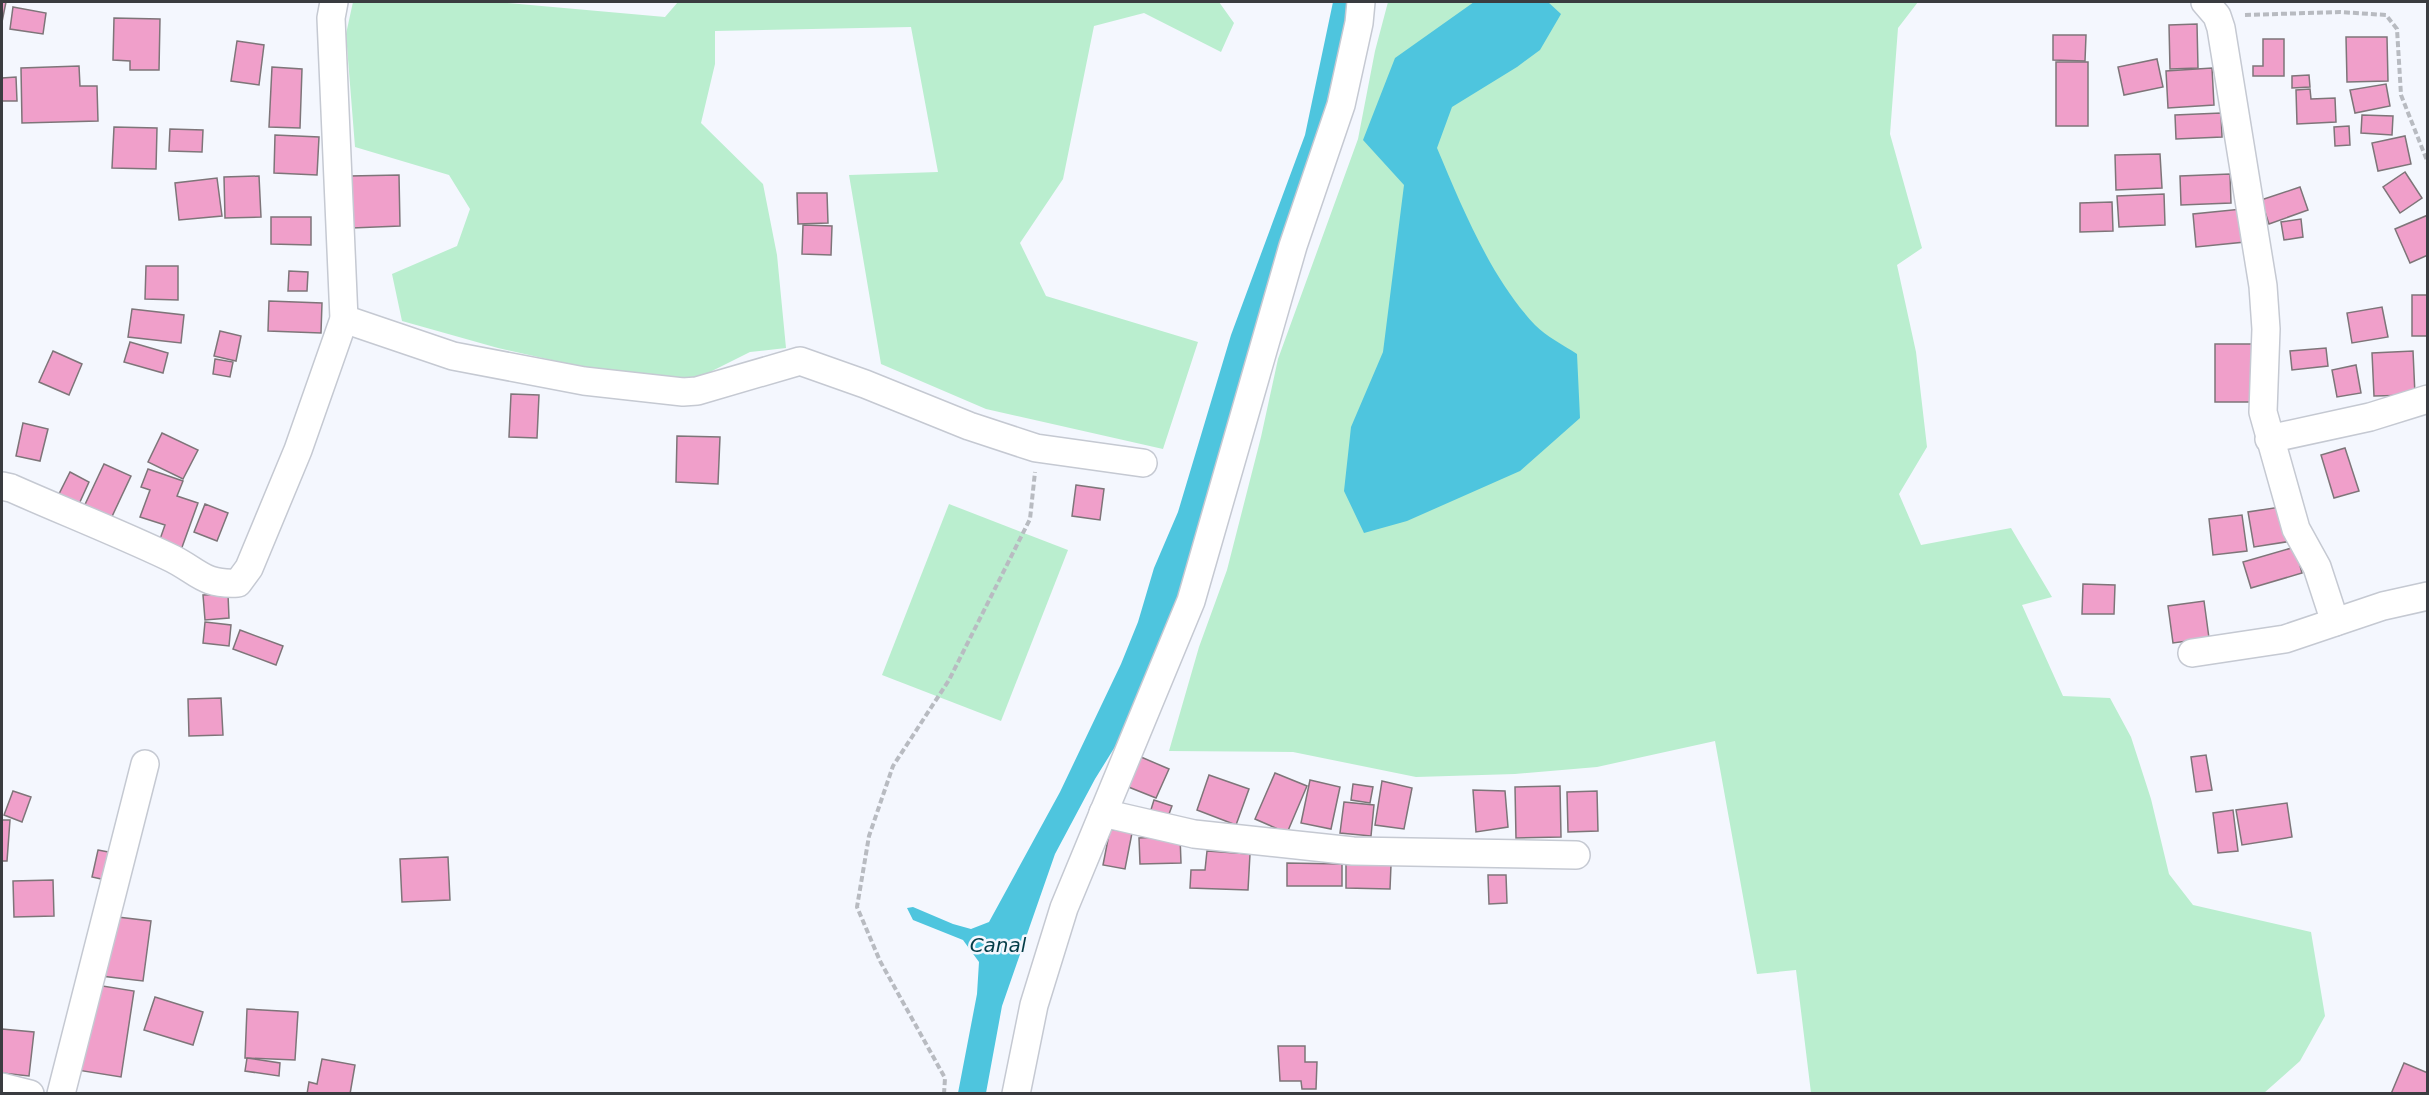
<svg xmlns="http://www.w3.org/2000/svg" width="2429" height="1095" viewBox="0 0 2429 1095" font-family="'DejaVu Sans',sans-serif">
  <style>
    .green { fill: #baeecf }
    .water { fill: #4ec5de }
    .building { fill: #f09fca; stroke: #7e7579; stroke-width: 1.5 }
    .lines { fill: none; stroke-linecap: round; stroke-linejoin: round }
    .minor-casing { stroke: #c5c9d2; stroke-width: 30 }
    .path { stroke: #b8bbc1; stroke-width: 4; stroke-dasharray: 6 3; stroke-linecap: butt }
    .minor { stroke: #fff; stroke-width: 27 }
    .labels { text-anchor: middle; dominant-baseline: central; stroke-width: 5; stroke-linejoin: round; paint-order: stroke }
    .water-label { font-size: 20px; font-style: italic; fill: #043d48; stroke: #f4f7fe }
  </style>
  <rect width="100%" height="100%" fill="#f4f7fe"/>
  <!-- green -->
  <g class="green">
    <path d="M 353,2 L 497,2 L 665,17 L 678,2 L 1219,2 L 1234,23 L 1221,52 L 1144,13 L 1094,26 L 1063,179 L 1020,243 L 1046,296 L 1198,342 L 1163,449 L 986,409 L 881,364 L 849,175 L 938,172 L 911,27 L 715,31 L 715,64 L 701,123 L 763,184 L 777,255 L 786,348 L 750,352 L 698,378 L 618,375 L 498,348 L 402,321 L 392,274 L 457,246 L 470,209 L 449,175 L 355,147 L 346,34 Z"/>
    <path d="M 1388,2 L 1918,2 L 1898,28 L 1890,134 L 1922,248 L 1897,265 L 1916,352 L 1927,447 L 1899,494 L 1921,545 L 2011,528 L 2052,597 L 2022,605 L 2063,696 L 2110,698 L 2131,737 L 2151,799 L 2169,874 L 2193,905 L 2311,932 L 2325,1016 L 2300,1061 L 2264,1093 L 1811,1093 L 1796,970 L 1757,974 L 1715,741 L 1597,767 L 1515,774 L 1416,777 L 1293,752 L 1169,751 L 1199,647 L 1227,570 L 1261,437 L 1278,359 L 1358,139 L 1375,51 Z"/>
    <path d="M 949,504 L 1068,550 L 1001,721 L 882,675 Z"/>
  </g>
  <!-- water -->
  <g class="water">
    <path d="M 1333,2 L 1352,2 L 1337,76 L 1194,559 L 1126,729 L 1095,779 L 1055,854 L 1002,1006 L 986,1093 L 958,1093 L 977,994 L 979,962 L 963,940 L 913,920 L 907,908 L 913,907 L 953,924 L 971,929 L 989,922 L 1060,792 L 1121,664 L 1138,622 L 1154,568 L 1178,512 L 1231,335 L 1305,135 Z"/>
    <path d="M 1474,2 L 1548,2 L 1561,14 L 1540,50 L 1517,67 L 1452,107 L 1437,148 C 1462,207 1490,277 1535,325 C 1546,336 1563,345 1577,354 L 1580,418 L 1520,471 L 1407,521 L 1364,533 L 1344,491 L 1351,427 L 1383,352 L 1404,185 L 1363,140 L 1395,58 Z"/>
  </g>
  <!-- building -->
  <g class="building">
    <path d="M 2,2 L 6,2 L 2,22 Z"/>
    <path d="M 13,7 L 46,13 L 43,34 L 10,29 Z"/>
    <path d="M 114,18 L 160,19 L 159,70 L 130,70 L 130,61 L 113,60 Z"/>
    <path d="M 2197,24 L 2198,68 L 2170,69 L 2169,25 Z"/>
    <path d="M 2053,35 L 2086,35 L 2085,61 L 2053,60 Z"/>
    <path d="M 2346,37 L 2387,37 L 2388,81 L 2347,82 Z"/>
    <path d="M 2263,39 L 2284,39 L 2284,76 L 2253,76 L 2253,66 L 2263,66 Z"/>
    <path d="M 237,41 L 264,45 L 259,85 L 231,81 Z"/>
    <path d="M 2157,59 L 2163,87 L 2124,95 L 2118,67 Z"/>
    <rect x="2056" y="62" width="32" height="64"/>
    <path d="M 79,66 L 80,86 L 97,86 L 98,121 L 22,123 L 21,68 Z"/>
    <path d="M 272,67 L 302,69 L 300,128 L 269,127 Z"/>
    <path d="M 2212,68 L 2214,105 L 2168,108 L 2166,71 Z"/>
    <path d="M 2309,75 L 2310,87 L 2292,88 L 2292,76 Z"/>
    <path d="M 16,77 L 17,101 L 2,101 L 2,78 Z"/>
    <path d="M 2386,84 L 2390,106 L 2355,113 L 2350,90 Z"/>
    <path d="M 2310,89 L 2311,99 L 2335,98 L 2336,122 L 2297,124 L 2296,90 Z"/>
    <path d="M 2221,113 L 2222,137 L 2176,139 L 2175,115 Z"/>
    <path d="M 2362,115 L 2393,116 L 2392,135 L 2361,133 Z"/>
    <path d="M 2349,126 L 2350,145 L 2335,146 L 2334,127 Z"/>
    <path d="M 114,127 L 157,128 L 156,169 L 112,168 Z"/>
    <path d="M 170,129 L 203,130 L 202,152 L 169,151 Z"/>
    <path d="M 275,135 L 319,137 L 317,175 L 274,173 Z"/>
    <path d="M 2405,136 L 2411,164 L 2378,171 L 2372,143 Z"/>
    <path d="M 2160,154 L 2162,188 L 2116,190 L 2115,155 Z"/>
    <path d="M 2405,172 L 2422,198 L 2400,213 L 2383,187 Z"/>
    <path d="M 2230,174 L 2231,203 L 2181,205 L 2180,176 Z"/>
    <path d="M 399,175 L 400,226 L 352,228 L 350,176 Z"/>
    <path d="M 259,176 L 261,217 L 225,218 L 224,177 Z"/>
    <path d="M 217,178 L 222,216 L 179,220 L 175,183 Z"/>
    <path d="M 2300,187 L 2308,210 L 2269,224 L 2261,200 Z"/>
    <path d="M 797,193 L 827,193 L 828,223 L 798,224 Z"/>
    <path d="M 2164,194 L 2165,225 L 2119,227 L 2117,196 Z"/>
    <path d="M 2112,202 L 2113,231 L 2080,232 L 2080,203 Z"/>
    <path d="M 2242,209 L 2245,242 L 2196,247 L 2193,214 Z"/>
    <path d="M 2428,215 L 2428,255 L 2410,263 L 2395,229 Z"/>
    <path d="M 271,217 L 311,217 L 311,245 L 271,244 Z"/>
    <path d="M 2301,219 L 2303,237 L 2284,240 L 2281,222 Z"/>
    <path d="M 803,225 L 832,226 L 831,255 L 802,254 Z"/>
    <path d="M 146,266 L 178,266 L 178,300 L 145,299 Z"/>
    <path d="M 289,271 L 308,272 L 307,291 L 288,291 Z"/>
    <rect x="2412" y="295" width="16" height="41"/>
    <path d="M 269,301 L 322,303 L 321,333 L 268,331 Z"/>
    <path d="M 2382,307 L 2388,337 L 2352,343 L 2347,313 Z"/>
    <path d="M 132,309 L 184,315 L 181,343 L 128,337 Z"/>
    <path d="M 220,331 L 241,336 L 236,361 L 214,356 Z"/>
    <path d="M 130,342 L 168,353 L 163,373 L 124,362 Z"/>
    <path d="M 2215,344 L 2257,344 L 2256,402 L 2215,402 Z"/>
    <path d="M 2326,348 L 2328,366 L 2292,370 L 2290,351 Z"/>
    <path d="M 53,351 L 82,364 L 69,395 L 39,382 Z"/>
    <path d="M 2413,351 L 2415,395 L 2374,396 L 2372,353 Z"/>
    <path d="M 215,359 L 233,362 L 230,377 L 213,374 Z"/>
    <path d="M 2356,365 L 2361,393 L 2337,397 L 2332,370 Z"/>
    <path d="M 511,394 L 539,395 L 537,438 L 509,437 Z"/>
    <path d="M 23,423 L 48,429 L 40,461 L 16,456 Z"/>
    <path d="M 162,433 L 198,450 L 183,479 L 148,462 Z"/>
    <path d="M 677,436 L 720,437 L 718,484 L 676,482 Z"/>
    <path d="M 2345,448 L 2359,491 L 2334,498 L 2321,455 Z"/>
    <path d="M 104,464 L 131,476 L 108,525 L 81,513 Z"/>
    <path d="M 148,469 L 183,481 L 177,496 L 198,503 L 181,550 L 159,542 L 165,525 L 140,517 L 150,490 L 141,487 Z"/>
    <path d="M 70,472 L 89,482 L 79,504 L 59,494 Z"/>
    <path d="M 1076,485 L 1104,489 L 1100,520 L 1072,516 Z"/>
    <path d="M 205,504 L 228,513 L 217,541 L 194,532 Z"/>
    <path d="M 2287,506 L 2292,541 L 2254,547 L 2248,512 Z"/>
    <path d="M 2242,515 L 2247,551 L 2213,555 L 2209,519 Z"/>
    <path d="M 2295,547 L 2302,573 L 2251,588 L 2243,562 Z"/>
    <path d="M 2083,584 L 2115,585 L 2114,614 L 2082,614 Z"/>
    <path d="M 228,594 L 229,618 L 205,620 L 203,595 Z"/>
    <path d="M 2204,601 L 2209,638 L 2173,643 L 2168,606 Z"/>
    <path d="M 205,622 L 231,625 L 229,646 L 203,643 Z"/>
    <path d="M 240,630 L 283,646 L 276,665 L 233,649 Z"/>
    <path d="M 221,698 L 223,735 L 189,736 L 188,699 Z"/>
    <path d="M 1134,754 L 1169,769 L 1156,798 L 1121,784 Z"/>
    <path d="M 2206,755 L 2212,790 L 2196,792 L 2191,757 Z"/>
    <path d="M 1275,773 L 1307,786 L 1287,833 L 1255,819 Z"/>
    <path d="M 1209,775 L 1249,789 L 1236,825 L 1197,810 Z"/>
    <path d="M 1310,780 L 1340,787 L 1331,829 L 1301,823 Z"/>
    <path d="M 1382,781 L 1412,788 L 1404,829 L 1375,825 Z"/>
    <path d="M 1353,784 L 1373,787 L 1370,803 L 1351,800 Z"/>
    <path d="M 1560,786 L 1561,837 L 1516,838 L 1515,787 Z"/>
    <path d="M 1473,790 L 1505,791 L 1508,827 L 1476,832 Z"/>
    <path d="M 13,791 L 31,797 L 22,822 L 4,815 Z"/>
    <path d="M 1597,791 L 1598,831 L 1568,832 L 1567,792 Z"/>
    <path d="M 1154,800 L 1172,806 L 1166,822 L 1149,816 Z"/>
    <path d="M 1344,802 L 1374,805 L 1371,836 L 1340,833 Z"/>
    <path d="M 2287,803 L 2292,837 L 2242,845 L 2236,810 Z"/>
    <path d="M 2233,810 L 2238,851 L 2218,853 L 2213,813 Z"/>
    <path d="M 2,820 L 10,820 L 7,861 L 2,861 Z"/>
    <path d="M 1110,829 L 1132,833 L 1125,869 L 1103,865 Z"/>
    <path d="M 1180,836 L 1181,863 L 1140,864 L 1139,838 Z"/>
    <path d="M 98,850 L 114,853 L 106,880 L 92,877 Z"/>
    <path d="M 1207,851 L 1250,854 L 1248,890 L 1190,888 L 1191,870 L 1205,870 Z"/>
    <path d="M 448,857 L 450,900 L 402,902 L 400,859 Z"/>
    <path d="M 1287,863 L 1342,864 L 1342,886 L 1287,886 Z"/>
    <path d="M 1346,863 L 1391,865 L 1390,889 L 1346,888 Z"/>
    <path d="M 1488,875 L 1506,875 L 1507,903 L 1489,904 Z"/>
    <path d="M 53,880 L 54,916 L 14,917 L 13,881 Z"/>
    <path d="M 109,916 L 151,921 L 143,981 L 101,976 Z"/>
    <path d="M 90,984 L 134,991 L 121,1077 L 77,1070 Z"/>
    <path d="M 155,997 L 203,1012 L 193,1045 L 144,1030 Z"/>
    <path d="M 247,1009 L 298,1012 L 295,1060 L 245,1058 Z"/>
    <path d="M 2,1029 L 34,1032 L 29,1076 L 2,1073 Z"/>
    <path d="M 1278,1046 L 1305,1046 L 1305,1062 L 1317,1062 L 1316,1089 L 1302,1089 L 1301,1081 L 1280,1081 Z"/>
    <path d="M 247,1058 L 280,1063 L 279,1076 L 245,1071 Z"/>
    <path d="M 322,1059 L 355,1065 L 350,1094 L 307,1094 L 309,1082 L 317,1084 Z"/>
    <path d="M 2404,1063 L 2428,1073 L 2428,1094 L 2391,1094 Z"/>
  </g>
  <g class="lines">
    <!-- minor casing -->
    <g class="minor-casing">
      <g id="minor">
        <path d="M 2205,2 L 2217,16 L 2221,28 L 2263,286 L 2266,329 L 2263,412 L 2296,529 L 2317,567 L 2335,622"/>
        <path d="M 344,319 L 453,356 L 584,381 L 683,392 L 697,391 L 800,361 L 865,384 L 969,426 L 1036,448 L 1143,463"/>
        <path d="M 2269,439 L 2370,417 L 2428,399"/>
        <path d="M 2,486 L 11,488 C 63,511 116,532 167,556 C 198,570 201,585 238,583 L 249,568 L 298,450 L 344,319 L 331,18 L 334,2"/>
        <path d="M 2192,653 L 2285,639 L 2383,606 L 2428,596"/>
        <path d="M 1103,813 L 1194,834 L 1353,851 L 1576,855"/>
        <path d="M 2,1087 L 30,1094"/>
        <path d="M 61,1094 L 145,764"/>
        <path d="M 1016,1094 L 1034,1005 L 1064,908 L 1191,601 L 1293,246 L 1341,105 L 1359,23 L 1361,2"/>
      </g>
    </g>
    <!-- path -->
    <g class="path">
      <path d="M 2245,15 L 2340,12 L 2386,15 L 2397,29 L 2401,95 L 2428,163"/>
      <path d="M 944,1094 L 945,1078 L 880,961 L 857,907 L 869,836 L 893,766 L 949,680 L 1030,519 L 1035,472"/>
    </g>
    <!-- minor -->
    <use href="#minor" class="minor"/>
  </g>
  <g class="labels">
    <!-- water labels -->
    <g class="water-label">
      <text x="998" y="945">Canal</text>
    </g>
  </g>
  <!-- border -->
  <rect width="2429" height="1095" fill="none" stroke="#3a3c40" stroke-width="6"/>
</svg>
